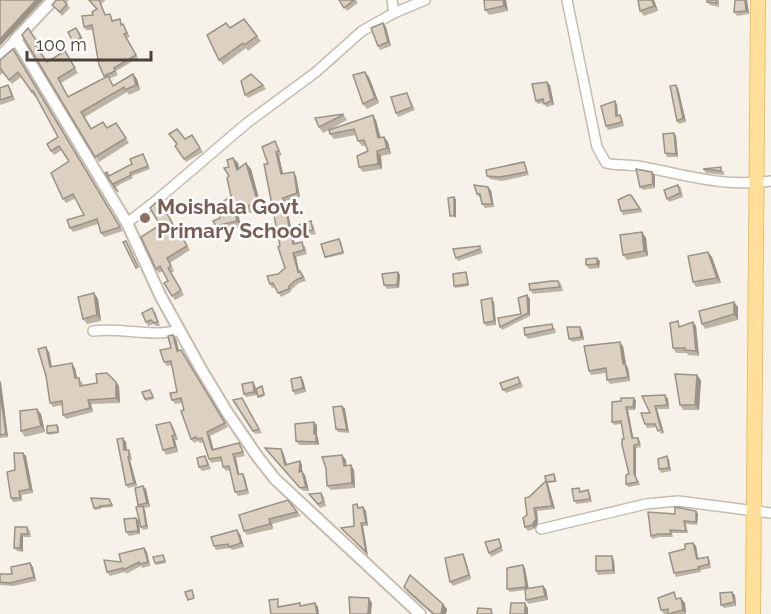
<svg xmlns="http://www.w3.org/2000/svg" width="771" height="614" viewBox="0 0 771 614" font-family="Raleway,sans-serif">
  <style>
    .lines { fill: none; stroke-linecap: round; stroke-linejoin: round }
    .minor-casing { stroke: #c5bcae; stroke-width: 12 }
    .tertiary-casing { stroke: #c5bcae; stroke-width: 14 }
    .primary-casing { stroke: #eebf5f; stroke-width: 16 }
    .minor { stroke: #fff; stroke-width: 9 }
    .tertiary { stroke: #fff; stroke-width: 10 }
    .primary { stroke: #ffdf99; stroke-width: 14 }
    .wall { fill: #bdb3a5 }
    .shaded-wall { fill: #9a9286 }
    .building { fill: #dcd0c0; stroke: #9a9286; stroke-width: 1.5 }
    .education-dot { fill: #8d6e63; stroke: #fff; stroke-width: 2 }
    .labels { text-anchor: middle; dominant-baseline: central; stroke-width: 5; stroke-linejoin: round; paint-order: stroke }
    .education-label { font-size: 21px; font-weight: bold; fill: #785e54; stroke: #fff; text-anchor: start }
  </style>
  <rect width="100%" height="100%" fill="#f6f2e9"/>
  <g class="lines">
    <!-- minor casing -->
    <g class="minor-casing">
      <g id="minor">
        <path d="M 392,0 L 394,13"/>
        <path d="M 567,0 L 597,147 L 606,163 C 617,166 628,164 638,166 C 684,174 723,188 771,181"/>
        <path d="M 0,56 L 16,39"/>
        <path d="M 127,223 L 158,199 L 247,123 L 316,72 L 362,31 L 394,13 L 425,0"/>
        <path d="M 93,331 C 122,327 151,338 179,330"/>
        <path d="M 541,529 L 646,504 L 678,501 L 771,513"/>
      </g>
    </g>
    <!-- tertiary casing -->
    <g class="tertiary-casing">
      <path id="tertiary" d="M 53,0 L 16,39 L 127,223 L 161,297 L 201,369 L 227,412 L 257,456 L 275,479 L 420,614"/>
    </g>
    <!-- primary casing -->
    <g class="primary-casing">
      <path id="primary" d="M 753,614 L 758,0"/>
    </g>
    <!-- minor -->
    <use href="#minor" class="minor"/>
    <!-- tertiary -->
    <use href="#tertiary" class="tertiary"/>
    <!-- primary -->
    <use href="#primary" class="primary"/>
  </g>
  <!-- wall -->
  <g class="wall">
    <path d="M 56,0 L 69,0 L 66,3 L 70,8 L 62,16 L 52,5 Z"/>
    <path d="M 88,0 L 106,0 L 101,4 L 106,15 L 110,14 L 113,21 L 123,24 L 130,37 L 127,38 L 138,58 L 116,71 L 118,75 L 109,79 L 114,86 L 133,74 L 137,79 L 140,90 L 129,95 L 127,92 L 85,117 L 92,129 L 107,128 L 116,123 L 129,143 L 99,162 L 22,35 L 28,28 L 42,48 L 39,50 L 47,62 L 65,51 L 78,73 L 61,83 L 68,96 L 105,78 L 93,30 L 86,30 L 84,27 L 97,10 Z"/>
    <path d="M 339,0 L 356,0 L 358,3 L 347,11 Z"/>
    <path d="M 506,0 L 508,11 L 489,15 L 485,10 Z"/>
    <path d="M 654,0 L 658,11 L 644,16 L 640,11 Z"/>
    <path d="M 719,0 L 719,7 L 710,5 L 707,2 Z"/>
    <path d="M 735,0 L 747,0 L 749,14 L 737,16 L 734,12 Z"/>
    <path d="M 244,19 L 261,41 L 248,51 L 246,48 L 223,65 L 219,60 Z"/>
    <path d="M 383,23 L 386,27 L 391,46 L 380,50 L 378,46 Z"/>
    <path d="M 79,31 L 84,41 L 76,45 L 73,42 Z"/>
    <path d="M 16,53 L 123,231 L 104,237 L 101,233 L 98,224 L 73,232 L 70,228 L 84,215 L 76,198 L 66,203 L 63,199 L 69,161 L 62,150 L 54,155 L 51,151 L 58,137 L 36,96 L 35,97 L 21,77 L 12,84 L 3,73 L 0,75 L 0,60 Z"/>
    <path d="M 369,77 L 379,103 L 367,109 L 363,104 Z"/>
    <path d="M 8,85 L 11,89 L 15,100 L 0,105 L 0,88 Z"/>
    <path d="M 263,85 L 266,89 L 248,98 L 245,95 Z"/>
    <path d="M 550,85 L 554,105 L 546,107 L 544,103 L 538,104 L 536,101 Z"/>
    <path d="M 678,88 L 686,122 L 679,124 L 677,121 Z"/>
    <path d="M 409,97 L 415,110 L 398,117 L 396,113 Z"/>
    <path d="M 617,104 L 618,115 L 622,118 L 624,126 L 608,130 L 606,126 Z"/>
    <path d="M 343,114 L 347,120 L 329,130 L 376,120 L 381,138 L 384,137 L 388,142 L 391,154 L 381,156 L 382,169 L 363,172 L 359,167 L 368,151 L 366,146 L 362,146 L 358,141 L 356,135 L 334,139 L 330,134 L 329,130 L 323,133 L 319,127 Z"/>
    <path d="M 674,133 L 676,136 L 678,157 L 667,157 L 665,153 Z"/>
    <path d="M 192,135 L 203,152 L 186,162 L 175,146 Z"/>
    <path d="M 275,141 L 282,155 L 279,156 L 283,174 L 296,176 L 300,197 L 285,201 L 295,244 L 305,246 L 307,254 L 296,257 L 299,271 L 303,274 L 306,281 L 299,283 L 291,290 L 291,292 L 281,297 L 275,287 L 272,288 L 270,284 L 285,268 L 280,246 L 268,164 Z"/>
    <path d="M 143,154 L 150,169 L 132,176 L 133,178 L 115,187 L 120,195 L 109,176 L 132,164 Z"/>
    <path d="M 233,158 L 238,163 L 239,169 L 246,163 L 251,169 L 261,206 L 251,213 L 238,213 L 241,227 L 220,232 L 216,226 L 231,196 L 229,176 L 229,167 Z"/>
    <path d="M 524,162 L 526,166 L 529,175 L 502,181 L 490,179 L 487,176 Z"/>
    <path d="M 703,169 L 724,171 L 724,175 L 706,173 Z"/>
    <path d="M 652,172 L 655,176 L 655,188 L 643,190 L 640,187 Z"/>
    <path d="M 678,185 L 681,188 L 683,197 L 669,202 L 667,199 Z"/>
    <path d="M 491,190 L 494,207 L 485,208 L 482,204 L 481,198 L 479,197 L 477,194 Z"/>
    <path d="M 631,195 L 643,212 L 623,215 L 621,211 Z"/>
    <path d="M 160,199 L 178,232 L 182,236 L 190,250 L 170,263 L 174,271 L 171,273 L 184,295 L 175,300 L 172,296 L 168,281 L 163,271 L 159,273 L 156,269 L 160,225 Z"/>
    <path d="M 313,225 L 316,234 L 306,236 L 304,232 Z"/>
    <path d="M 642,232 L 646,238 L 648,256 L 627,260 L 623,255 Z"/>
    <path d="M 341,241 L 344,254 L 326,258 L 325,257 Z"/>
    <path d="M 480,246 L 483,253 L 458,261 L 456,258 Z"/>
    <path d="M 712,257 L 721,283 L 696,287 L 693,282 Z"/>
    <path d="M 600,261 L 599,268 L 589,269 L 586,265 Z"/>
    <path d="M 398,272 L 400,275 L 399,288 L 387,289 L 384,285 Z"/>
    <path d="M 467,274 L 469,286 L 455,288 L 454,286 Z"/>
    <path d="M 558,281 L 561,284 L 563,291 L 533,294 L 530,290 Z"/>
    <path d="M 94,293 L 98,299 L 101,321 L 87,324 L 83,319 Z"/>
    <path d="M 527,295 L 530,299 L 530,316 L 502,330 L 500,327 L 521,314 Z"/>
    <path d="M 494,302 L 496,325 L 486,326 L 484,323 Z"/>
    <path d="M 738,307 L 738,320 L 705,329 L 702,324 Z"/>
    <path d="M 155,311 L 160,326 L 156,326 L 154,324 L 148,326 L 146,322 Z"/>
    <path d="M 693,322 L 696,326 L 699,356 L 688,355 L 687,353 L 676,353 L 673,348 L 682,326 Z"/>
    <path d="M 580,327 L 582,330 L 584,340 L 572,342 L 569,339 Z"/>
    <path d="M 555,328 L 556,333 L 528,339 L 525,335 Z"/>
    <path d="M 173,335 L 176,339 L 179,350 L 184,354 L 228,427 L 210,436 L 213,449 L 239,443 L 245,456 L 236,458 L 239,474 L 243,474 L 245,478 L 249,494 L 238,496 L 235,492 L 230,470 L 226,471 L 223,467 L 222,461 L 211,463 L 209,459 L 203,442 L 200,443 L 198,441 L 194,443 L 191,439 L 182,403 L 175,404 L 172,400 L 177,392 L 172,365 L 167,366 L 164,362 L 171,348 Z"/>
    <path d="M 623,346 L 626,364 L 628,368 L 630,381 L 610,384 L 607,380 L 606,373 L 591,375 L 589,371 Z"/>
    <path d="M 49,352 L 52,367 L 75,368 L 77,378 L 82,382 L 83,386 L 116,382 L 119,386 L 120,403 L 91,404 L 93,412 L 66,419 L 63,415 L 63,405 L 53,407 L 50,403 Z"/>
    <path d="M 301,377 L 303,380 L 306,392 L 295,395 L 293,391 Z"/>
    <path d="M 701,380 L 699,410 L 683,410 L 680,405 Z"/>
    <path d="M 0,381 L 8,437 L 0,438 Z"/>
    <path d="M 521,381 L 523,387 L 506,393 L 503,390 Z"/>
    <path d="M 255,385 L 256,389 L 262,386 L 265,396 L 259,398 L 256,391 L 257,395 L 246,397 L 244,394 Z"/>
    <path d="M 152,392 L 154,399 L 146,401 L 145,399 Z"/>
    <path d="M 665,395 L 668,399 L 669,409 L 657,409 L 664,433 L 661,434 L 657,427 L 647,428 L 645,424 L 650,413 L 642,396 Z"/>
    <path d="M 634,398 L 636,401 L 635,410 L 628,410 L 633,438 L 638,438 L 640,441 L 641,447 L 636,448 L 636,477 L 640,485 L 628,487 L 626,484 L 629,474 L 621,424 L 614,425 L 612,422 Z"/>
    <path d="M 233,400 L 244,401 L 262,433 L 255,434 Z"/>
    <path d="M 342,406 L 345,409 L 349,433 L 338,432 L 336,429 Z"/>
    <path d="M 41,414 L 45,432 L 25,437 L 21,431 Z"/>
    <path d="M 170,422 L 173,427 L 178,440 L 175,440 L 178,452 L 166,455 L 163,450 Z"/>
    <path d="M 57,425 L 59,427 L 59,433 L 49,435 L 47,433 Z"/>
    <path d="M 317,425 L 317,435 L 318,438 L 319,445 L 299,445 L 296,441 Z"/>
    <path d="M 123,438 L 126,442 L 127,450 L 131,454 L 132,460 L 130,460 L 137,486 L 128,488 L 126,485 Z"/>
    <path d="M 265,448 L 281,449 L 283,452 L 287,464 L 300,461 L 302,465 L 302,472 L 305,475 L 309,491 L 303,491 Z"/>
    <path d="M 23,453 L 26,456 L 33,493 L 22,495 L 22,501 L 13,502 L 11,498 L 15,470 Z"/>
    <path d="M 342,455 L 346,460 L 346,466 L 354,470 L 355,488 L 331,490 L 327,486 Z"/>
    <path d="M 207,459 L 211,469 L 202,471 L 199,467 Z"/>
    <path d="M 669,460 L 671,471 L 661,473 L 659,469 Z"/>
    <path d="M 555,475 L 557,482 L 548,483 L 555,509 L 537,511 L 538,523 L 534,529 L 528,531 L 525,527 L 529,497 L 546,481 Z"/>
    <path d="M 143,486 L 146,489 L 150,507 L 144,508 L 145,510 L 148,529 L 143,530 L 141,527 L 140,507 L 138,505 Z"/>
    <path d="M 588,490 L 590,494 L 592,502 L 577,504 L 574,501 L 582,491 Z"/>
    <path d="M 321,493 L 324,497 L 326,506 L 320,508 L 312,498 Z"/>
    <path d="M 109,499 L 113,507 L 101,508 L 101,509 L 95,510 L 94,508 Z"/>
    <path d="M 288,500 L 301,516 L 272,524 L 273,529 L 247,535 L 244,531 Z"/>
    <path d="M 360,507 L 363,507 L 366,511 L 368,526 L 363,526 L 368,556 L 341,528 L 354,526 Z"/>
    <path d="M 696,511 L 698,514 L 697,525 L 686,524 L 688,533 L 672,533 L 673,537 L 660,537 L 652,539 L 651,536 L 675,514 Z"/>
    <path d="M 136,518 L 139,521 L 140,534 L 129,536 L 126,532 Z"/>
    <path d="M 15,527 L 27,527 L 30,531 L 31,537 L 23,537 L 23,552 L 17,551 L 14,548 Z"/>
    <path d="M 240,534 L 244,547 L 232,550 L 230,548 L 216,550 L 214,546 Z"/>
    <path d="M 501,543 L 503,551 L 491,557 L 489,553 Z"/>
    <path d="M 693,543 L 696,546 L 698,559 L 708,557 L 710,561 L 711,568 L 701,570 L 701,572 L 676,577 L 674,573 L 685,549 Z"/>
    <path d="M 144,548 L 147,552 L 150,566 L 142,568 L 141,566 L 126,574 L 125,572 L 110,576 L 107,572 L 121,562 Z"/>
    <path d="M 463,554 L 465,558 L 471,579 L 453,586 L 450,582 Z"/>
    <path d="M 164,557 L 166,563 L 156,565 L 155,563 Z"/>
    <path d="M 614,560 L 615,574 L 598,575 L 596,571 Z"/>
    <path d="M 30,563 L 33,567 L 36,581 L 13,586 L 0,585 L 0,574 L 12,574 Z"/>
    <path d="M 525,568 L 528,588 L 546,589 L 548,600 L 528,604 L 526,600 L 525,590 L 510,592 L 507,589 Z"/>
    <path d="M 404,587 L 447,609 L 446,614 L 432,614 L 408,593 Z"/>
    <path d="M 735,595 L 736,606 L 724,608 L 721,605 Z"/>
    <path d="M 678,598 L 685,603 L 686,614 L 664,614 L 661,610 Z"/>
  </g>
  <!-- shaded-wall -->
  <g class="shaded-wall">
    <path d="M 36,0 L 43,0 L 0,46 L 0,39 Z"/>
    <path d="M 503,0 L 506,0 L 508,11 L 504,6 Z"/>
    <path d="M 652,0 L 654,0 L 658,11 L 654,6 Z"/>
    <path d="M 745,0 L 747,0 L 749,14 L 746,11 Z"/>
    <path d="M 383,23 L 386,27 L 391,46 L 388,42 Z"/>
    <path d="M 365,72 L 369,77 L 379,103 L 375,98 Z"/>
    <path d="M 133,74 L 137,79 L 140,90 L 136,85 Z"/>
    <path d="M 547,82 L 550,85 L 554,105 L 551,101 Z"/>
    <path d="M 676,85 L 678,88 L 686,122 L 683,118 Z"/>
    <path d="M 615,101 L 617,104 L 618,119 L 616,116 Z"/>
    <path d="M 373,115 L 376,120 L 382,144 L 378,138 Z"/>
    <path d="M 674,133 L 676,136 L 678,157 L 676,154 Z"/>
    <path d="M 384,137 L 388,142 L 391,154 L 387,148 Z"/>
    <path d="M 377,151 L 381,156 L 382,169 L 378,164 Z"/>
    <path d="M 276,152 L 279,156 L 284,178 L 281,174 Z"/>
    <path d="M 233,158 L 238,163 L 241,176 L 237,170 Z"/>
    <path d="M 246,163 L 251,169 L 261,206 L 257,200 Z"/>
    <path d="M 294,172 L 296,176 L 300,197 L 297,193 Z"/>
    <path d="M 652,172 L 655,176 L 655,188 L 653,184 Z"/>
    <path d="M 488,187 L 491,190 L 494,207 L 492,204 Z"/>
    <path d="M 454,197 L 456,199 L 456,218 L 454,216 Z"/>
    <path d="M 283,198 L 285,201 L 296,248 L 293,244 Z"/>
    <path d="M 234,207 L 238,213 L 241,227 L 237,221 Z"/>
    <path d="M 642,232 L 646,238 L 648,256 L 644,251 Z"/>
    <path d="M 708,252 L 712,257 L 721,283 L 717,278 Z"/>
    <path d="M 293,253 L 296,257 L 300,275 L 298,272 Z"/>
    <path d="M 597,258 L 600,261 L 599,268 L 597,264 Z"/>
    <path d="M 398,272 L 400,275 L 399,288 L 397,285 Z"/>
    <path d="M 94,293 L 98,299 L 101,321 L 97,315 Z"/>
    <path d="M 527,295 L 530,299 L 530,316 L 528,313 Z"/>
    <path d="M 492,298 L 494,302 L 496,325 L 494,321 Z"/>
    <path d="M 734,302 L 738,307 L 738,320 L 734,314 Z"/>
    <path d="M 693,322 L 696,326 L 699,356 L 696,351 Z"/>
    <path d="M 580,327 L 582,330 L 584,340 L 581,337 Z"/>
    <path d="M 173,335 L 176,339 L 180,355 L 177,351 Z"/>
    <path d="M 620,342 L 623,346 L 626,364 L 628,368 L 630,381 L 628,377 L 623,364 Z"/>
    <path d="M 46,347 L 49,352 L 53,372 L 50,367 Z"/>
    <path d="M 72,363 L 75,368 L 78,382 L 75,378 Z"/>
    <path d="M 697,375 L 701,380 L 699,410 L 695,405 Z"/>
    <path d="M 301,377 L 303,380 L 306,392 L 303,388 Z"/>
    <path d="M 0,381 L 1,382 L 8,437 L 6,434 L 0,391 Z"/>
    <path d="M 116,382 L 119,386 L 120,403 L 116,398 Z"/>
    <path d="M 253,382 L 255,385 L 257,395 L 254,392 Z"/>
    <path d="M 665,395 L 668,399 L 669,409 L 667,405 Z"/>
    <path d="M 634,398 L 636,401 L 635,410 L 633,407 Z"/>
    <path d="M 88,400 L 91,404 L 93,412 L 90,408 Z"/>
    <path d="M 342,406 L 345,409 L 349,433 L 347,430 Z"/>
    <path d="M 655,406 L 657,409 L 664,433 L 661,429 Z"/>
    <path d="M 626,407 L 628,410 L 634,441 L 632,438 Z"/>
    <path d="M 37,409 L 41,414 L 45,432 L 41,426 Z"/>
    <path d="M 170,422 L 173,427 L 178,440 L 175,435 Z"/>
    <path d="M 314,422 L 317,425 L 317,435 L 318,438 L 319,445 L 316,442 L 314,434 Z"/>
    <path d="M 207,432 L 210,436 L 215,454 L 212,450 Z"/>
    <path d="M 172,436 L 175,440 L 178,452 L 175,447 Z"/>
    <path d="M 123,438 L 126,442 L 127,454 L 124,450 Z"/>
    <path d="M 634,445 L 636,448 L 636,477 L 640,485 L 634,474 Z"/>
    <path d="M 281,449 L 283,452 L 288,468 L 285,465 Z"/>
    <path d="M 23,453 L 26,456 L 33,493 L 30,489 Z"/>
    <path d="M 233,454 L 236,458 L 240,478 L 238,474 Z"/>
    <path d="M 342,455 L 346,460 L 347,471 L 344,466 Z"/>
    <path d="M 667,456 L 669,460 L 671,471 L 669,468 Z"/>
    <path d="M 128,457 L 130,460 L 137,486 L 134,483 Z"/>
    <path d="M 300,461 L 302,465 L 302,476 L 299,472 Z"/>
    <path d="M 351,465 L 354,470 L 355,488 L 352,483 Z"/>
    <path d="M 302,471 L 305,475 L 309,491 L 306,487 Z"/>
    <path d="M 243,474 L 245,478 L 249,494 L 247,490 Z"/>
    <path d="M 546,481 L 548,484 L 555,509 L 552,506 Z"/>
    <path d="M 143,486 L 146,489 L 150,507 L 147,503 Z"/>
    <path d="M 143,506 L 145,510 L 148,529 L 146,526 Z"/>
    <path d="M 363,507 L 366,511 L 368,526 L 366,523 Z"/>
    <path d="M 534,508 L 537,511 L 538,523 L 534,529 L 532,525 Z"/>
    <path d="M 696,511 L 698,514 L 697,525 L 696,522 Z"/>
    <path d="M 136,518 L 139,521 L 140,534 L 138,531 Z"/>
    <path d="M 269,519 L 272,524 L 273,529 L 270,524 Z"/>
    <path d="M 361,523 L 363,526 L 368,556 L 366,552 Z"/>
    <path d="M 237,530 L 240,534 L 244,547 L 241,543 Z"/>
    <path d="M 21,534 L 23,537 L 23,552 L 20,548 Z"/>
    <path d="M 693,543 L 696,546 L 699,562 L 697,559 Z"/>
    <path d="M 144,548 L 147,552 L 150,566 L 148,562 Z"/>
    <path d="M 463,554 L 465,558 L 471,579 L 469,575 Z"/>
    <path d="M 612,556 L 614,560 L 615,574 L 613,570 Z"/>
    <path d="M 30,563 L 33,567 L 36,581 L 34,577 Z"/>
    <path d="M 523,565 L 525,568 L 529,590 L 526,587 Z"/>
    <path d="M 543,586 L 546,589 L 548,600 L 545,596 Z"/>
    <path d="M 732,592 L 735,595 L 736,606 L 734,602 Z"/>
    <path d="M 369,598 L 372,603 L 371,614 L 368,614 Z"/>
    <path d="M 681,598 L 685,603 L 686,614 L 683,610 Z"/>
    <path d="M 315,603 L 318,607 L 319,614 L 317,614 Z"/>
    <path d="M 525,603 L 528,608 L 528,614 L 525,614 Z"/>
    <path d="M 443,604 L 447,609 L 446,614 L 441,614 Z"/>
  </g>
  <!-- building -->
  <g class="building">
    <path d="M 0,0 L 36,0 L 0,39 Z"/>
    <path d="M 56,0 L 63,0 L 67,4 L 60,12 L 52,5 Z"/>
    <path d="M 89,0 L 99,0 L 105,15 L 110,14 L 112,21 L 120,19 L 121,25 L 123,24 L 127,33 L 124,34 L 136,55 L 114,68 L 115,71 L 104,76 L 99,65 L 92,25 L 84,27 L 82,16 L 93,15 L 92,12 L 97,9 Z"/>
    <path d="M 339,0 L 354,0 L 344,8 Z"/>
    <path d="M 484,0 L 503,0 L 504,6 L 485,10 Z"/>
    <path d="M 638,0 L 652,0 L 654,6 L 640,11 Z"/>
    <path d="M 707,0 L 716,0 L 717,3 L 707,2 Z"/>
    <path d="M 735,0 L 745,0 L 746,11 L 734,12 Z"/>
    <path d="M 244,19 L 257,36 L 244,45 L 243,43 L 219,60 L 207,35 L 226,23 L 230,28 Z"/>
    <path d="M 383,23 L 388,42 L 378,46 L 371,28 Z"/>
    <path d="M 28,28 L 38,43 L 35,45 L 47,62 L 65,51 L 75,68 L 58,78 L 68,97 L 108,76 L 113,86 L 133,74 L 136,85 L 125,90 L 124,87 L 81,112 L 91,129 L 103,122 L 107,128 L 116,123 L 126,138 L 95,157 L 22,35 Z"/>
    <path d="M 76,28 L 81,38 L 73,42 L 68,32 Z"/>
    <path d="M 13,49 L 120,227 L 101,233 L 97,219 L 70,228 L 67,220 L 84,215 L 73,194 L 63,199 L 51,173 L 69,161 L 59,146 L 51,151 L 47,144 L 58,137 L 33,91 L 32,92 L 18,72 L 9,80 L 0,68 L 0,60 Z"/>
    <path d="M 365,72 L 375,98 L 363,104 L 353,75 Z"/>
    <path d="M 251,74 L 263,85 L 245,95 L 241,81 Z"/>
    <path d="M 547,82 L 551,101 L 544,104 L 543,99 L 536,101 L 532,84 Z"/>
    <path d="M 8,85 L 12,96 L 0,100 L 0,88 Z"/>
    <path d="M 676,85 L 683,118 L 677,121 L 670,86 Z"/>
    <path d="M 407,93 L 412,107 L 396,113 L 391,97 Z"/>
    <path d="M 615,101 L 616,116 L 620,115 L 622,122 L 606,126 L 601,106 Z"/>
    <path d="M 343,114 L 343,115 L 319,127 L 315,118 Z"/>
    <path d="M 373,115 L 378,138 L 384,137 L 387,148 L 377,151 L 378,164 L 359,167 L 357,156 L 368,151 L 364,140 L 358,141 L 354,129 L 330,134 L 329,130 Z"/>
    <path d="M 177,129 L 185,139 L 192,135 L 200,148 L 184,159 L 175,146 L 177,144 L 169,134 Z"/>
    <path d="M 674,133 L 676,154 L 665,153 L 663,134 Z"/>
    <path d="M 275,141 L 279,151 L 276,152 L 281,174 L 294,172 L 297,193 L 283,198 L 293,244 L 302,242 L 304,250 L 293,253 L 298,272 L 300,271 L 303,277 L 296,280 L 289,286 L 289,289 L 278,293 L 273,283 L 270,284 L 267,276 L 278,274 L 285,268 L 278,247 L 280,246 L 264,164 L 268,164 L 262,147 Z"/>
    <path d="M 143,154 L 148,166 L 130,173 L 131,175 L 113,184 L 118,192 L 105,173 L 107,172 L 109,176 L 132,164 L 130,159 Z"/>
    <path d="M 233,158 L 237,170 L 246,163 L 257,200 L 247,207 L 234,207 L 237,221 L 216,226 L 213,221 L 220,218 L 217,206 L 231,196 L 227,178 L 229,176 L 224,168 L 229,167 L 227,160 Z"/>
    <path d="M 524,162 L 527,172 L 500,177 L 487,176 L 486,170 Z"/>
    <path d="M 721,167 L 721,171 L 703,169 Z"/>
    <path d="M 636,169 L 652,172 L 653,184 L 640,187 Z"/>
    <path d="M 474,185 L 488,187 L 492,204 L 482,204 L 480,194 L 477,194 Z"/>
    <path d="M 678,185 L 680,193 L 667,199 L 664,190 Z"/>
    <path d="M 628,195 L 631,195 L 640,209 L 621,211 L 618,200 Z"/>
    <path d="M 454,197 L 454,216 L 450,216 L 448,198 Z"/>
    <path d="M 160,199 L 177,233 L 179,232 L 187,246 L 167,258 L 171,266 L 168,268 L 181,290 L 172,296 L 164,283 L 168,281 L 160,266 L 156,269 L 141,237 L 160,225 L 150,208 Z"/>
    <path d="M 311,221 L 313,230 L 304,232 L 299,225 Z"/>
    <path d="M 642,232 L 644,251 L 623,255 L 620,235 Z"/>
    <path d="M 339,239 L 343,252 L 325,257 L 321,244 Z"/>
    <path d="M 126,241 L 138,267 L 136,268 L 123,242 Z"/>
    <path d="M 480,246 L 480,249 L 456,258 L 453,249 Z"/>
    <path d="M 708,252 L 717,278 L 693,282 L 688,256 Z"/>
    <path d="M 597,258 L 597,264 L 586,265 L 586,259 Z"/>
    <path d="M 398,272 L 397,285 L 384,285 L 382,274 Z"/>
    <path d="M 466,272 L 468,284 L 454,286 L 453,274 Z"/>
    <path d="M 551,281 L 558,281 L 560,287 L 530,290 L 529,284 Z"/>
    <path d="M 94,293 L 97,315 L 83,319 L 78,297 Z"/>
    <path d="M 527,295 L 528,313 L 500,327 L 498,318 L 521,314 L 518,298 Z"/>
    <path d="M 492,298 L 494,321 L 484,323 L 481,300 Z"/>
    <path d="M 734,302 L 734,314 L 702,324 L 699,311 Z"/>
    <path d="M 152,308 L 158,322 L 154,323 L 151,320 L 146,322 L 142,313 Z"/>
    <path d="M 678,321 L 679,327 L 693,322 L 696,351 L 685,350 L 685,348 L 673,348 L 670,323 Z"/>
    <path d="M 552,324 L 553,329 L 525,335 L 524,328 Z"/>
    <path d="M 567,327 L 580,327 L 581,337 L 569,339 Z"/>
    <path d="M 173,335 L 177,351 L 181,350 L 225,423 L 207,432 L 212,450 L 239,443 L 243,452 L 233,454 L 238,474 L 243,474 L 247,490 L 235,492 L 229,466 L 223,467 L 221,457 L 209,459 L 202,438 L 197,439 L 196,437 L 191,439 L 181,411 L 184,410 L 181,398 L 172,400 L 170,393 L 177,392 L 171,361 L 164,362 L 160,350 L 171,348 L 168,336 Z"/>
    <path d="M 620,342 L 623,364 L 625,364 L 628,377 L 607,380 L 606,368 L 589,371 L 584,346 Z"/>
    <path d="M 46,347 L 50,367 L 72,363 L 75,378 L 79,378 L 80,386 L 97,383 L 96,374 L 107,373 L 116,382 L 116,398 L 88,400 L 90,408 L 63,415 L 62,401 L 50,403 L 46,376 L 38,349 Z"/>
    <path d="M 675,374 L 697,375 L 695,405 L 680,405 Z"/>
    <path d="M 301,377 L 303,388 L 293,391 L 291,379 Z"/>
    <path d="M 518,377 L 520,383 L 503,390 L 500,383 Z"/>
    <path d="M 253,382 L 254,392 L 244,394 L 242,384 Z"/>
    <path d="M 262,386 L 264,394 L 258,397 L 256,389 Z"/>
    <path d="M 150,390 L 153,397 L 145,399 L 142,392 Z"/>
    <path d="M 0,391 L 6,434 L 0,435 Z"/>
    <path d="M 665,395 L 667,405 L 655,406 L 661,429 L 658,431 L 655,424 L 645,424 L 641,413 L 650,413 L 642,396 Z"/>
    <path d="M 242,398 L 259,429 L 253,431 L 233,400 Z"/>
    <path d="M 621,398 L 634,398 L 633,407 L 626,407 L 632,438 L 638,438 L 639,444 L 634,445 L 634,474 L 638,482 L 626,484 L 626,475 L 629,474 L 622,445 L 622,439 L 624,439 L 621,421 L 612,422 L 612,402 L 621,401 Z"/>
    <path d="M 342,406 L 347,430 L 336,429 L 333,407 Z"/>
    <path d="M 37,409 L 41,426 L 21,431 L 20,411 Z"/>
    <path d="M 170,422 L 175,435 L 172,436 L 175,447 L 163,450 L 156,425 Z"/>
    <path d="M 314,422 L 314,434 L 316,434 L 316,442 L 296,441 L 295,424 Z"/>
    <path d="M 57,425 L 58,432 L 47,433 L 47,426 Z"/>
    <path d="M 123,438 L 124,450 L 129,450 L 129,457 L 128,457 L 134,483 L 126,485 L 117,439 Z"/>
    <path d="M 265,448 L 281,449 L 285,465 L 300,461 L 299,472 L 302,471 L 306,487 L 300,488 Z"/>
    <path d="M 14,453 L 23,453 L 30,489 L 19,491 L 20,498 L 11,498 L 7,472 L 15,470 Z"/>
    <path d="M 342,455 L 344,466 L 351,465 L 352,483 L 327,486 L 326,468 L 322,457 Z"/>
    <path d="M 205,456 L 208,465 L 199,467 L 197,458 Z"/>
    <path d="M 667,456 L 669,468 L 659,469 L 658,459 Z"/>
    <path d="M 554,474 L 555,481 L 546,482 L 545,476 Z"/>
    <path d="M 546,481 L 552,506 L 534,508 L 536,519 L 532,525 L 525,527 L 523,518 L 527,515 L 525,498 L 529,497 Z"/>
    <path d="M 143,486 L 147,503 L 138,505 L 135,488 Z"/>
    <path d="M 579,488 L 580,492 L 588,490 L 590,499 L 574,501 L 572,489 Z"/>
    <path d="M 321,493 L 323,502 L 318,504 L 309,494 Z"/>
    <path d="M 91,498 L 109,499 L 112,505 L 100,506 L 100,507 L 94,508 Z"/>
    <path d="M 288,500 L 297,512 L 269,519 L 270,524 L 244,531 L 239,515 Z"/>
    <path d="M 357,504 L 358,508 L 363,507 L 366,523 L 361,523 L 366,552 L 341,528 L 354,526 L 353,505 Z"/>
    <path d="M 143,506 L 146,526 L 141,527 L 136,507 Z"/>
    <path d="M 675,507 L 696,511 L 696,522 L 684,521 L 686,531 L 670,530 L 671,534 L 658,534 L 651,536 L 648,512 L 675,514 Z"/>
    <path d="M 136,518 L 138,531 L 126,532 L 124,519 Z"/>
    <path d="M 15,527 L 27,527 L 28,534 L 21,534 L 20,548 L 14,548 Z"/>
    <path d="M 237,530 L 241,543 L 229,547 L 228,544 L 214,546 L 211,537 Z"/>
    <path d="M 499,539 L 501,547 L 489,553 L 485,542 Z"/>
    <path d="M 693,543 L 697,559 L 708,557 L 709,564 L 698,567 L 699,569 L 674,573 L 669,553 L 685,549 L 685,544 Z"/>
    <path d="M 144,548 L 148,562 L 139,564 L 139,562 L 123,570 L 123,568 L 107,572 L 104,560 L 121,562 L 119,554 Z"/>
    <path d="M 463,554 L 469,575 L 450,582 L 445,558 Z"/>
    <path d="M 163,555 L 165,561 L 155,563 L 153,557 Z"/>
    <path d="M 596,556 L 612,556 L 613,570 L 596,571 Z"/>
    <path d="M 30,563 L 34,577 L 10,583 L 0,582 L 0,574 L 12,574 L 11,567 Z"/>
    <path d="M 523,565 L 526,587 L 507,589 L 507,568 Z"/>
    <path d="M 410,575 L 443,604 L 441,614 L 434,614 L 404,587 Z"/>
    <path d="M 543,586 L 545,596 L 526,600 L 525,589 Z"/>
    <path d="M 192,590 L 194,598 L 188,600 L 185,592 Z"/>
    <path d="M 674,592 L 676,599 L 681,598 L 683,610 L 668,614 L 668,609 L 661,610 L 658,598 Z"/>
    <path d="M 732,592 L 734,602 L 721,605 L 720,593 Z"/>
    <path d="M 349,597 L 369,598 L 368,614 L 350,614 Z"/>
    <path d="M 278,599 L 278,607 L 300,603 L 300,606 L 315,603 L 317,614 L 271,614 L 269,600 Z"/>
    <path d="M 511,603 L 525,603 L 525,614 L 510,614 Z"/>
    <path d="M 478,608 L 491,609 L 492,614 L 477,614 Z"/>
  </g>
  <!-- markers -->
  <circle class="education-dot" cx="145" cy="218" r="6"/>
  <g class="labels">
    <!-- education labels -->
    <g class="education-label">
      <text x="157" y="206">Moishala Govt.<tspan x="157" dy="24">Primary School</tspan></text>
    </g>
  </g>
  <!-- scale -->
  <path d="M27 51v9h124v-9" fill="none" stroke="#4b4237" stroke-width="3"/>
  <text x="36" y="51" font-size="18" fill="#4b4237" stroke="#ffffff" stroke-width="4.5" paint-order="stroke">100 m</text>
</svg>
